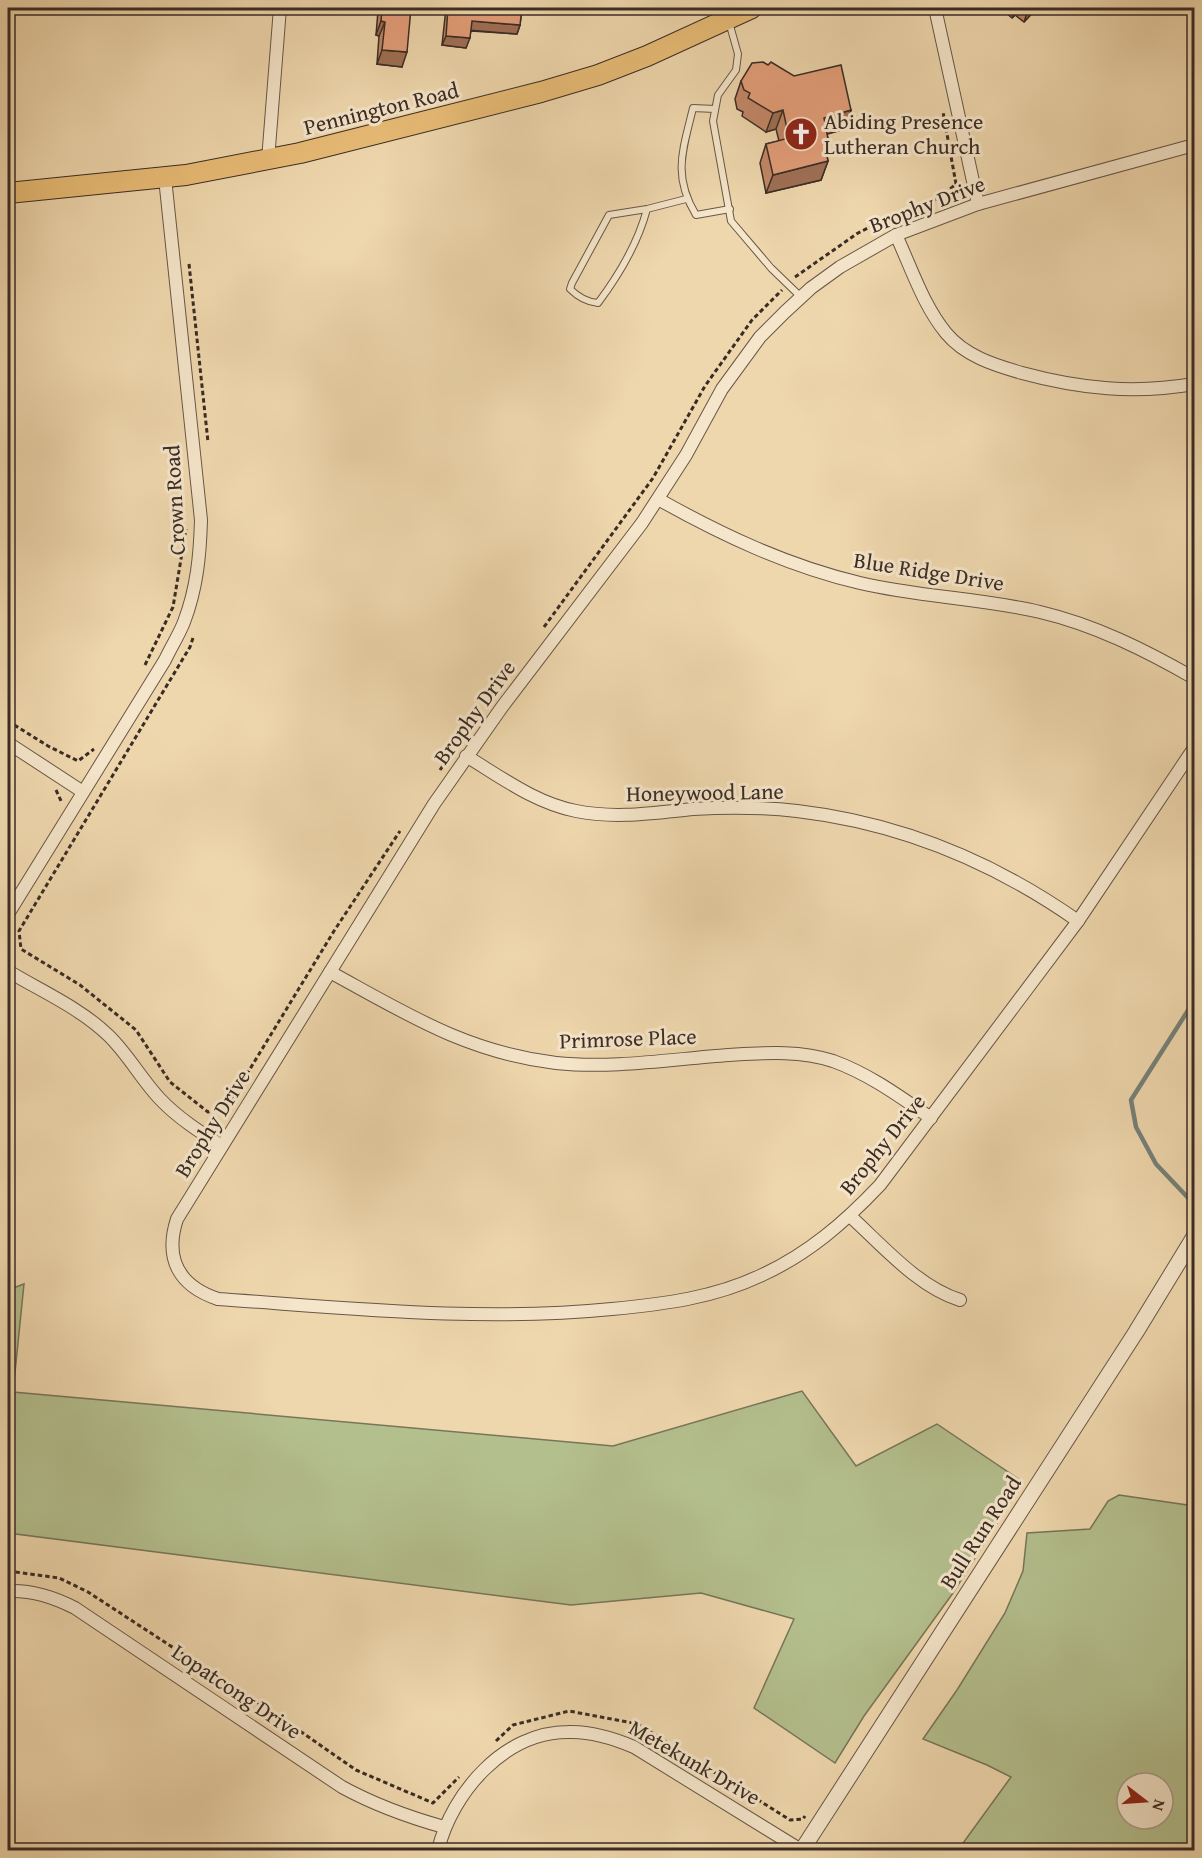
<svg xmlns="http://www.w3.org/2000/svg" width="1202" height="1858" viewBox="0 0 1202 1858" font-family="'Gentium Book Plus',serif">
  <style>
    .green { fill: #b4bf8e; stroke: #77765a; stroke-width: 1.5; fill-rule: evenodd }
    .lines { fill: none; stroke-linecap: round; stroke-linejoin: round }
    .stream { stroke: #75807a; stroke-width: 4.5 }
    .service-casing { stroke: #675747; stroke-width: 8 }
    .minor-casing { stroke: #675747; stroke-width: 14 }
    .tertiary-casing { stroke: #675747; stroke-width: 17 }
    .primary-casing { stroke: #3a2c25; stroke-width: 22 }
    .path { stroke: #3a2c25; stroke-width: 3; stroke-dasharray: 4.5 3; stroke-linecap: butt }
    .service { stroke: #f5e5ca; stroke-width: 6 }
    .minor { stroke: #f5e5ca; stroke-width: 12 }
    .tertiary { stroke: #f5e5ca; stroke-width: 15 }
    .primary { stroke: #e8bc76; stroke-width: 20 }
    .wall { fill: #c38868; stroke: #3a2c25; stroke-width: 1.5 }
    .shaded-wall { fill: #9f6f55; stroke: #3a2c25; stroke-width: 1.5 }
    .building { fill: #e39e79; stroke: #3a2c25; stroke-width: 1.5 }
    .labels { text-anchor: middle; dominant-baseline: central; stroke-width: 6; stroke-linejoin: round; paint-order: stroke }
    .street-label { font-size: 22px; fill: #3a2c25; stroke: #f5e5ca }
    .poi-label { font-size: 22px; fill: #3a2c25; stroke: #f5e5ca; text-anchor: start }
  </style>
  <rect width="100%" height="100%" fill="#efd7ad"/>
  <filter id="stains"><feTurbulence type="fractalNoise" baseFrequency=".00333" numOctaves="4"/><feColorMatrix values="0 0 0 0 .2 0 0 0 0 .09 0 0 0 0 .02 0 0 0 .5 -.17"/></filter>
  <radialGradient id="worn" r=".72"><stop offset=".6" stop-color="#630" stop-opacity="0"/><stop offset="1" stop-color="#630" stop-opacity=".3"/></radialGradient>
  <!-- green -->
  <g class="green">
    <path d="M 24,1284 L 13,1392 L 613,1446 L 802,1391 L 856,1466 L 937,1424 L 1023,1482 L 953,1593 L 864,1716 L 835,1763 L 754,1708 L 794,1619 L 701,1593 L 571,1605 L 8,1533 L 8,1290 Z"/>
    <path d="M 1119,1495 L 1194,1506 L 1194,1850 L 958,1850 L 1011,1777 L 987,1765 L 923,1739 L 957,1690 L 1005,1613 L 1023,1571 L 1027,1533 L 1090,1529 L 1108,1501 ZM 1127,1783 L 1163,1783 L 1163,1819 L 1127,1819 Z"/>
  </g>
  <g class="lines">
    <!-- stream -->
    <path class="stream" d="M 1193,1203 L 1156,1164 L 1136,1127 L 1131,1100 L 1194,1001"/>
    <!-- service casing -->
    <g class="service-casing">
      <g id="service">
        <path d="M 729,22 L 738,54 L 736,70 L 718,95 L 713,121 L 731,221 L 771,268 L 801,297"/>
        <path d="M 715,109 L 693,108 C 683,150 672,175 696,215 L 730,209"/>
        <path d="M 647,209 C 638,243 619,275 598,303 C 586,302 578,297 570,289 L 572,283 L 609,215 L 647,209 L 686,199"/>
      </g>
    </g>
    <!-- minor casing -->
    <g class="minor-casing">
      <g id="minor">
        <path d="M 935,8 L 978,204"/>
        <path d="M 1194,145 L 978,204 L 896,235 L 840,267 L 811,288 L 785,312 L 760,337 L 722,389 L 686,455 L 642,523 L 502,707 L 434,804 L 177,1219 C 164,1259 179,1286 218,1299 C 349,1308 480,1322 612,1309 C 664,1304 714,1298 762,1275 C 808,1254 845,1222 880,1185 L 1078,921 L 1194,748"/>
        <path d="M 268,160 L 280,8"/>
        <path d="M 896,235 C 911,267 923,305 946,333 C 965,356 994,365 1022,373 C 1081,389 1134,394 1194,384"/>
        <path d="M 658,499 C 722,535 788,566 860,583 C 919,597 981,598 1040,612 C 1095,625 1145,650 1194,678"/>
        <path d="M 8,743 L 83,792"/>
        <path d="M 466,756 C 501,777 535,803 576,811 C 615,819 653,813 693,809 C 727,807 763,807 797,811 C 900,823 994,862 1078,921"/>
        <path d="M 8,914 L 165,660 C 171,647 179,635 184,622 C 197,588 200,555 201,520 L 165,178"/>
        <path d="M 8,971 C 41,991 80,1008 108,1035 C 128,1054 141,1079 160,1099 C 178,1118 200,1132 222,1146"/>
        <path d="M 330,972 C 407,1014 466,1052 556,1063 C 613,1069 672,1059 729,1055 C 764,1053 799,1050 833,1061 C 869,1074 899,1096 931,1118"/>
        <path d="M 850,1216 C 883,1246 918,1287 960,1300"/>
        <path d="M 8,1591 C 32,1590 54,1597 75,1608 L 342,1787 C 375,1805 408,1817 444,1827"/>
        <path d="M 438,1850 C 452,1793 504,1732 568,1732 C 591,1731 613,1738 634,1747 L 801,1850"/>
      </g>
    </g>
    <!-- tertiary casing -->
    <g class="tertiary-casing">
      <path id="tertiary" d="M 802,1850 L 1136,1332 L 1194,1237"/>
    </g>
    <!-- primary casing -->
    <g class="primary-casing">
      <path id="primary" d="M 8,193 L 186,175 L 300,153 L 541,92 L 598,75 L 647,56 L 752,8"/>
    </g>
    <!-- path -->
    <g class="path">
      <path d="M 189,264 L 208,442"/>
      <path d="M 795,277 L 858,233 L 910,207 L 938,199 L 956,184 L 943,112"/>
      <path d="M 544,627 L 653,478 L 705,386 L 752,320 L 782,290"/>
      <path d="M 193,638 L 190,647 L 19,931 L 21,949 L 80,985 L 136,1030 L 170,1082 L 208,1112 L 228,1105 L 334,931 L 400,831"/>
      <path d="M 145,665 L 173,607 L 186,529"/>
      <path d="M 8,721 L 48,746 L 78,761 L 94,749"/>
      <path d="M 440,770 L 475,719"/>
      <path d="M 56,790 L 62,803"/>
      <path d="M 8,1571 L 59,1578 L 88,1592 L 284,1720 L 356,1770 L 433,1803 L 459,1777"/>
      <path d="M 496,1741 L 513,1725 L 569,1711 L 638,1724 L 790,1820 L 803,1819 L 805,1816"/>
    </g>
    <!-- service -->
    <use href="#service" class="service"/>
    <!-- minor -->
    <use href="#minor" class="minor"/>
    <!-- tertiary -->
    <use href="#tertiary" class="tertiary"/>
    <!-- primary -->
    <use href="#primary" class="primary"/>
  </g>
  <!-- wall -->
  <g class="wall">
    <path d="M 379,8 L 411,8 L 402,67 L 377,64 L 379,36 L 376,35 L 378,11 Z"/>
    <path d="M 446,8 L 522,8 L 520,25 L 517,34 L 471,31 L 466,48 L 442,45 Z"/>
    <path d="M 1004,8 L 1037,8 L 1024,22 L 1015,15 L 1012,18 L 1003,10 Z"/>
    <path d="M 741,81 L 851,110 L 845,129 L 827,134 L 829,144 L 826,151 L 828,161 L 821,180 L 766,193 L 760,163 L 766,144 L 779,141 L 776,129 L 766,132 L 742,116 L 743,112 L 737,109 L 735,99 Z"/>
  </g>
  <!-- shaded-wall -->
  <g class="shaded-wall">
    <path d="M 1017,8 L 1018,8 L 1015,15 L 1012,18 Z"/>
    <path d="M 1032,8 L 1037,8 L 1024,22 L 1027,13 Z"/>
    <path d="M 381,21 L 385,22 L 379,36 L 376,35 Z"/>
    <path d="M 472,21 L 520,25 L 517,34 L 468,30 Z"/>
    <path d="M 446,36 L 470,38 L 466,48 L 442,45 Z"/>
    <path d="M 382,50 L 407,52 L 402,67 L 377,64 Z"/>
    <path d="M 783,110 L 776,129 L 766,132 L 773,113 Z"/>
    <path d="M 851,110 L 845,129 L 817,137 L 824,118 Z"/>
    <path d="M 828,161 L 821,180 L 766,193 L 773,175 Z"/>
  </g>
  <!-- building -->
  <g class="building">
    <path d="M 382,8 L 411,8 L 407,52 L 382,50 L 385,22 L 381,21 Z"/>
    <path d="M 448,8 L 522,8 L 520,25 L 472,21 L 470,38 L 446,36 Z"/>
    <path d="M 1021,8 L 1032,8 L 1027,13 Z"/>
    <path d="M 763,62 L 768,65 L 771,62 L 794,76 L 841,65 L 851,110 L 824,118 L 829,144 L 825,145 L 828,161 L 773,175 L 766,144 L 789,138 L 783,110 L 773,113 L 748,98 L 750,93 L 744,90 L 741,81 L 752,63 Z"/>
  </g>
  <!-- icons -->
  <defs>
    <g id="church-disc" transform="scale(1.725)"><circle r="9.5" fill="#8f2418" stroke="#f5e5ca"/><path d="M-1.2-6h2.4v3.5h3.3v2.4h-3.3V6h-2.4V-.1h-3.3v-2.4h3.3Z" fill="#fff"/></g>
  </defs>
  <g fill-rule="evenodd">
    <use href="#church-disc" x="801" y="134"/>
  </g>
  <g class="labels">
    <!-- street labels -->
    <g class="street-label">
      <text transform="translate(381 108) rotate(-14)">Pennington Road</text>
      <text transform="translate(927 204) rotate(-21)">Brophy Drive</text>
      <text transform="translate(174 500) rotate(-93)">Crown Road</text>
      <text transform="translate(929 571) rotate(9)">Blue Ridge Drive</text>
      <text transform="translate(474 712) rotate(-54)">Brophy Drive</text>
      <text transform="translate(705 792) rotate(-1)">Honeywood Lane</text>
      <text transform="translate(628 1038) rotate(-2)">Primrose Place</text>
      <text transform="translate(212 1123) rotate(-58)">Brophy Drive</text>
      <text transform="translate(882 1144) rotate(-51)">Brophy Drive</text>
      <text transform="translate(980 1532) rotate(-57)">Bull Run Road</text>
      <text transform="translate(237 1691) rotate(34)">Lopatcong Drive</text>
      <text transform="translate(695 1762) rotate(30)">Metekunk Drive</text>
    </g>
    <!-- poi labels -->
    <g class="poi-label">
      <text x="824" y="121">Abiding Presence<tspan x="824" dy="25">Lutheran Church</tspan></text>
    </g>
  </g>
  <!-- margin -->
  <rect width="1202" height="1858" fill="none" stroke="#efd7ad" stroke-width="30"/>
  <rect x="9" y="9" width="1184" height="1840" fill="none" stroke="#3a2c25" stroke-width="3"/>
  <rect x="15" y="15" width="1172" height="1828" fill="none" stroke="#3a2c25" stroke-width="1.5"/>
  <!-- north arrow -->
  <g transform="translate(1145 1801) rotate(107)"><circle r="28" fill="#f5e5ca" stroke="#aa9b88" stroke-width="1.5"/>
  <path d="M0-4.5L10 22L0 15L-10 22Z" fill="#8f2418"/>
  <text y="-9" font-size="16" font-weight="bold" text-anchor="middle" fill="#3a2c25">N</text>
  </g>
  <rect width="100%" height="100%" filter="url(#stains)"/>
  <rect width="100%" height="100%" fill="url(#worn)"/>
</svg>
